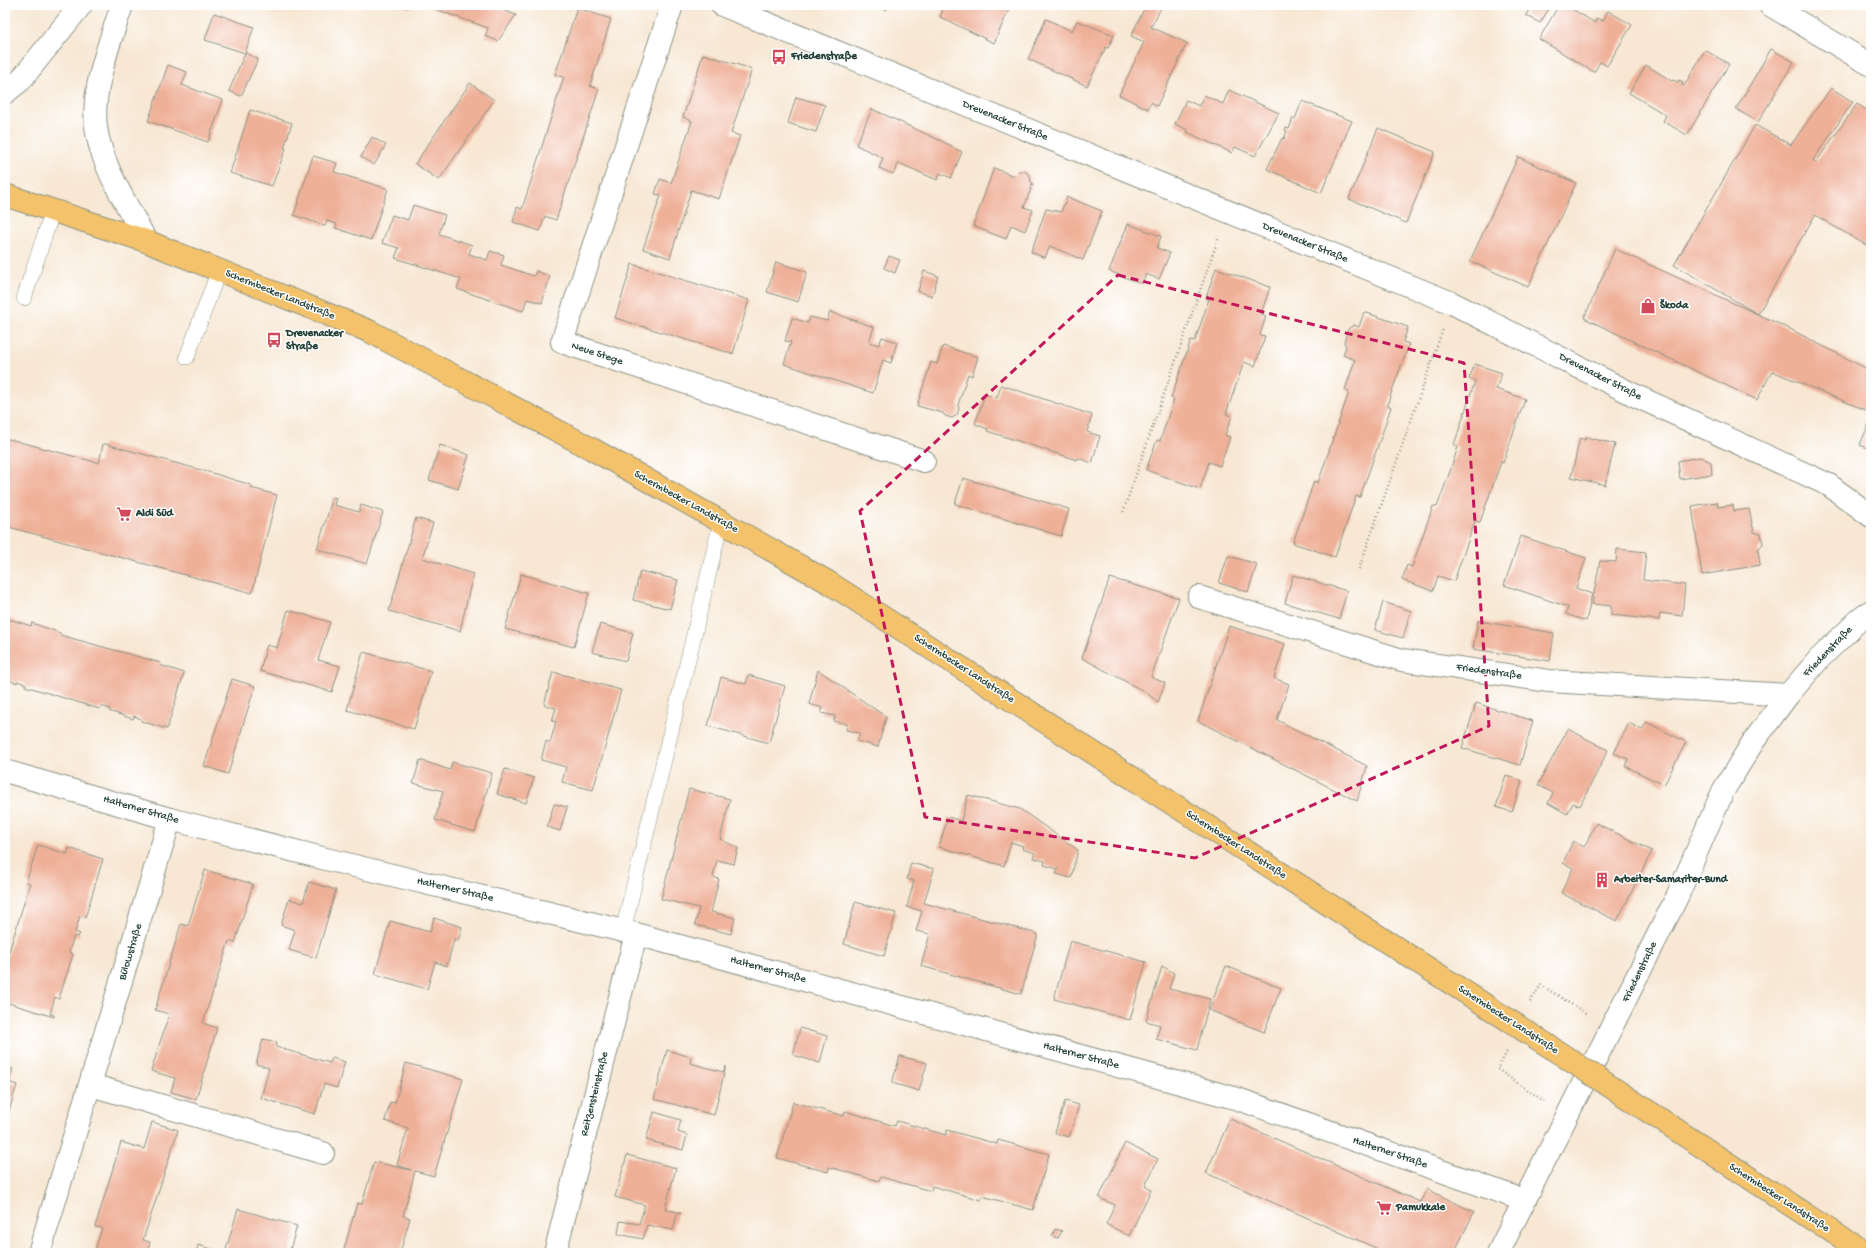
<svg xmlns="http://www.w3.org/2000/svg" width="1876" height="1258" viewBox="0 0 1876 1258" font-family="'Gochi Hand',sans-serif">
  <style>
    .building { fill: #efb098 }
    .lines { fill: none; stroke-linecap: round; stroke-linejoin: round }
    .service-casing { stroke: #8b9284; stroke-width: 16 }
    .minor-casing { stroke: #8b9284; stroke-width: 24 }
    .primary-casing { stroke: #8b9284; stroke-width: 24 }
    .path { stroke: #8b9284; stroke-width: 2.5; stroke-dasharray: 1 3; stroke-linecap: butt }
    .service { stroke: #fff; stroke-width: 15 }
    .minor { stroke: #fff; stroke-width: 22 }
    .primary { stroke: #f3c26a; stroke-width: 22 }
    .primary-bridge-casing { stroke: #8b9284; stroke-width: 24; stroke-linecap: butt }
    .primary-bridge { stroke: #f3c26a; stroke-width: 22 }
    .marked { fill: none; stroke: #c2185b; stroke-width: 3; stroke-dasharray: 8 5; stroke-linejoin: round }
    .labels { text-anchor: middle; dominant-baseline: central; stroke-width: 3; stroke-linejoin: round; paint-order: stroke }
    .poi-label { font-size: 11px; font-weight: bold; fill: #1f3d34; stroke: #fff; text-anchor: start }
    .street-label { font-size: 11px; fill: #1f3d34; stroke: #fff }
  </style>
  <rect width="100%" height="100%" fill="#fff"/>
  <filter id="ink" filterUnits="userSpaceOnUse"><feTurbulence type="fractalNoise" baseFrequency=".025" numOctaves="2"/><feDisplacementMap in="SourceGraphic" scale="8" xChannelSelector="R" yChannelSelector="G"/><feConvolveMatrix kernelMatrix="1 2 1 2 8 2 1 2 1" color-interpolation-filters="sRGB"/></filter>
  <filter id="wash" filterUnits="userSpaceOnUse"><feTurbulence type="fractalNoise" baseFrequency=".012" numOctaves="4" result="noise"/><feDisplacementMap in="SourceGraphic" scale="16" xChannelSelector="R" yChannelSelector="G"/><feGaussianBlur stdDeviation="0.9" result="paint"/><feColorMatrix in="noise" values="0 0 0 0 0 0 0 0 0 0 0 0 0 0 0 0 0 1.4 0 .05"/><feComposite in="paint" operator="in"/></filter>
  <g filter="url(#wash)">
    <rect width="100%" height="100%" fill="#f7e7d3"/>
    <g id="blocks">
      <!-- building -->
      <g class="building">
        <path d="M 400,5 L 410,5 L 408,8 Z"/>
        <path d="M 424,5 L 498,5 L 497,8 L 516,15 L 498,41 L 485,36 L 488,28 Z"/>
        <path d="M 873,5 L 888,5 L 886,10 Z"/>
        <path d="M 945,5 L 1011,5 L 994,43 L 940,17 Z"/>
        <path d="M 1146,5 L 1155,5 L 1161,8 L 1151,27 L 1187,43 L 1157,106 L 1151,102 L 1148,109 L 1119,95 L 1144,42 L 1131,36 Z"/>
        <path d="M 1532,5 L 1551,5 L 1540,23 L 1526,15 Z"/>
        <path d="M 1559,5 L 1566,5 L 1595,23 L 1597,18 L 1603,21 L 1608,11 L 1632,25 L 1607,66 L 1600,62 L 1594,72 L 1539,39 Z"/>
        <path d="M 577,8 L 611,19 L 590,86 L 599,89 L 556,220 L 545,216 L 540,231 L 513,222 L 517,207 L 522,209 L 564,77 L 555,75 Z"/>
        <path d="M 214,13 L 254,27 L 245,53 L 205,40 Z"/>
        <path d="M 1046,19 L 1072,31 L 1077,21 L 1114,35 L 1108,48 L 1106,47 L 1087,86 L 1028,59 Z"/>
        <path d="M 1771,49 L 1794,62 L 1758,122 L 1736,109 Z"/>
        <path d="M 1705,50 L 1729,64 L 1687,135 L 1663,121 L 1666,115 L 1629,93 L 1646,65 L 1672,81 L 1673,80 L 1678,82 L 1679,80 L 1683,82 L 1682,85 L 1684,86 Z"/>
        <path d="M 245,53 L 258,59 L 241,96 L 229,91 Z"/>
        <path d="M 703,54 L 752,69 L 731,133 L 740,136 L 719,199 L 691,190 L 670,258 L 643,249 L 661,195 L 655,194 L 660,179 L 671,183 L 692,121 L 683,117 Z"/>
        <path d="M 168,65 L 187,72 L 182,85 L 223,100 L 208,142 L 148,121 Z"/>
        <path d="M 470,83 L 494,100 L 439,180 L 415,164 Z"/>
        <path d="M 1831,88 L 1853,102 L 1813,160 L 1816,162 L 1857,104 L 1871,113 L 1871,248 L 1815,215 L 1758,314 L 1674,265 L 1755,125 L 1791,145 Z"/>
        <path d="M 1229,90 L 1279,113 L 1255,156 L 1235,147 L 1232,153 L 1187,132 L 1188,130 L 1175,124 L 1186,100 L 1199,106 L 1204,95 L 1223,104 Z"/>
        <path d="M 796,97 L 825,105 L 816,132 L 788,123 Z"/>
        <path d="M 1302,101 L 1352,121 L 1321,193 L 1267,169 L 1282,138 L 1284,139 L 1287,131 L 1285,130 L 1286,128 L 1289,129 L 1293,118 L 1295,119 Z"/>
        <path d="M 872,109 L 952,146 L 952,147 L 962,152 L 951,178 L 940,173 L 937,180 L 899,163 L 893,174 L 879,168 L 883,158 L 856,145 Z"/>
        <path d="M 250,110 L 292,123 L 284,148 L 286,148 L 272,186 L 230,173 Z"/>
        <path d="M 1378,128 L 1435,152 L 1406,223 L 1349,199 Z"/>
        <path d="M 372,137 L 386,145 L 374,165 L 361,157 Z"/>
        <path d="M 313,156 L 337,163 L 334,172 L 388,189 L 371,240 L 335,228 L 337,224 L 327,221 L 325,226 L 294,215 Z"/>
        <path d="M 1518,157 L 1576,183 L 1528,287 L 1470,261 Z"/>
        <path d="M 994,168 L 1014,176 L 1019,171 L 1025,171 L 1030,176 L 1031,182 L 1033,183 L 1024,207 L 1033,210 L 1025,231 L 1011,225 L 1006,239 L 973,226 Z"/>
        <path d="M 1067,197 L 1102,211 L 1083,260 L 1050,246 L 1045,258 L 1031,252 L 1046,209 L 1061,212 Z"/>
        <path d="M 413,205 L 445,215 L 439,234 L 472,245 L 469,254 L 487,260 L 490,251 L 504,255 L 501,265 L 534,276 L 536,271 L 550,276 L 542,303 L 527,299 L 523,311 L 457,289 L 461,279 L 395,258 L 399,248 L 382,243 L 392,215 L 408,220 Z"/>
        <path d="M 1128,224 L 1161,236 L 1157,248 L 1170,253 L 1159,279 L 1146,274 L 1142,284 L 1109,271 Z"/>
        <path d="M 1615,249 L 1790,329 L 1871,371 L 1871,405 L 1868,404 L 1865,410 L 1772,371 L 1757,400 L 1584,318 Z"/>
        <path d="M 889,256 L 900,260 L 895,273 L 884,268 Z"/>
        <path d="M 776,262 L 807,272 L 798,302 L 767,292 Z"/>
        <path d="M 632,264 L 749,300 L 733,354 L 615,318 Z"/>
        <path d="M 1216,268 L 1270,287 L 1261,314 L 1266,316 L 1260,335 L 1265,336 L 1255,366 L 1244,362 L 1226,414 L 1232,416 L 1225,435 L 1230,437 L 1220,466 L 1209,462 L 1200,489 L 1146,470 L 1157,440 L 1160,441 L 1174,399 L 1171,398 L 1191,340 L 1195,341 L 1209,299 L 1206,298 Z"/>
        <path d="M 924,271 L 938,276 L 932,296 L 918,291 Z"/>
        <path d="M 830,312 L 874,327 L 869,342 L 879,345 L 882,337 L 897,342 L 891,363 L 883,360 L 873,393 L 784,364 L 791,342 L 785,341 L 792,318 L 808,323 L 810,317 L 827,321 Z"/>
        <path d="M 1364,312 L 1408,327 L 1403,342 L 1409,344 L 1387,405 L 1391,407 L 1381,437 L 1360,497 L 1356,496 L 1335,557 L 1293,543 L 1314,481 L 1318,483 L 1349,392 L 1345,390 L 1355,360 L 1343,355 L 1346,347 L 1344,342 L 1348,329 L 1354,325 L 1359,327 Z"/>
        <path d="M 943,346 L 978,357 L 972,376 L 968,374 L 958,405 L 959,408 L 957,415 L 952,418 L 945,416 L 943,413 L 917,406 L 931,362 L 937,364 Z"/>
        <path d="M 1475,364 L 1502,373 L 1496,389 L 1525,399 L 1503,463 L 1501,462 L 1480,522 L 1475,521 L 1454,581 L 1438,576 L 1433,591 L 1402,580 L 1407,565 L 1412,567 L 1433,506 L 1437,507 L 1448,477 L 1458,447 L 1454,445 L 1475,381 L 1469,379 Z"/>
        <path d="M 1001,385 L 1092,415 L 1087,432 L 1100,436 L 1092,463 L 1078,458 L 1077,460 L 987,431 L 988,429 L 975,424 L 985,394 L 997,398 Z"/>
        <path d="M 1871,418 L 1871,450 L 1860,445 Z"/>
        <path d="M 1586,437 L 1615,444 L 1605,485 L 1571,477 L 1580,438 L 1585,440 Z"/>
        <path d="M 5,438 L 99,463 L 103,444 L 106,444 L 212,473 L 251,485 L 251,488 L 277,495 L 252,593 L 5,526 Z"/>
        <path d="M 440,445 L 469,455 L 458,489 L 429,480 Z"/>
        <path d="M 1700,457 L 1711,462 L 1712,474 L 1680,479 L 1678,461 Z"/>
        <path d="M 963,478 L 1069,509 L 1061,536 L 955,504 Z"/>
        <path d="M 333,497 L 336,498 L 334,505 L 359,512 L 361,505 L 383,512 L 367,564 L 317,549 Z"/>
        <path d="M 1717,502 L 1718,507 L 1733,505 L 1734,511 L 1749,509 L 1754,532 L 1761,534 L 1763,544 L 1758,549 L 1760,565 L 1702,575 L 1692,506 Z"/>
        <path d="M 416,518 L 433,523 L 422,558 L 473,574 L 460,631 L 389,611 Z"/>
        <path d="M 1521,536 L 1586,558 L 1576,588 L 1592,594 L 1586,621 L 1566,614 L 1568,607 L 1504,585 Z"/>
        <path d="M 1617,549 L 1646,552 L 1643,580 L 1685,585 L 1682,616 L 1660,613 L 1659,620 L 1611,615 L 1611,606 L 1592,604 L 1600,561 L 1616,562 Z"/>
        <path d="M 1228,556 L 1257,564 L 1248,592 L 1219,583 Z"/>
        <path d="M 640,571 L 678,580 L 670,609 L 633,600 Z"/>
        <path d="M 521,574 L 589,593 L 574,647 L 505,629 Z"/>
        <path d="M 1293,575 L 1347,591 L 1339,619 L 1285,603 Z"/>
        <path d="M 1110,578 L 1179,598 L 1151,677 L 1165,683 L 1158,702 L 1147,693 L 1082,658 Z"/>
        <path d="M 1383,602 L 1411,611 L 1403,638 L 1375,630 Z"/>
        <path d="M 288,610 L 330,622 L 318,660 L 340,666 L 332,692 L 260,671 L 267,645 L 277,648 Z"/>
        <path d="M 9,619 L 31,626 L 32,623 L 60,633 L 60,635 L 161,663 L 160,665 L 184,673 L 167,729 L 141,721 L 141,719 L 134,716 L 133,719 L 109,711 L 110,709 L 101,706 L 100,709 L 25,686 L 26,684 L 17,681 L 17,683 L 5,679 L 5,630 Z"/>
        <path d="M 1478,621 L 1554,633 L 1550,661 L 1473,649 Z"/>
        <path d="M 600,624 L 633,633 L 626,661 L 592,652 Z"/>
        <path d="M 1229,626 L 1285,644 L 1274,678 L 1289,684 L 1277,720 L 1367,766 L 1357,801 L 1198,721 Z"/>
        <path d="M 363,652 L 431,671 L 414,729 L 347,710 Z"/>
        <path d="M 818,670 L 886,717 L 878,747 L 857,741 L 860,733 L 846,730 L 847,724 L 834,721 L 835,716 L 821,713 L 823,708 L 809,704 Z"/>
        <path d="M 553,672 L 621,690 L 593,790 L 562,782 L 566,767 L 541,760 L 546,741 L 550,743 L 556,722 L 552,721 L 556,708 L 544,705 Z"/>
        <path d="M 748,675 L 785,686 L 769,743 L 708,726 L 721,677 L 746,684 Z"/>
        <path d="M 232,679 L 255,686 L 228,774 L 204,766 Z"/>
        <path d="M 1476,703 L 1533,721 L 1520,765 L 1462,748 Z"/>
        <path d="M 1646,722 L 1686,742 L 1664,785 L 1625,766 L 1628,759 L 1614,753 L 1629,723 L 1642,730 Z"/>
        <path d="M 1568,729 L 1608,750 L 1580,806 L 1573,803 L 1567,814 L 1548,803 L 1553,793 L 1538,785 Z"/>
        <path d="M 420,760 L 450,770 L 452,762 L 492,773 L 475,832 L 435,820 L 443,791 L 413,783 Z"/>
        <path d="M 505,769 L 534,778 L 526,803 L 497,794 Z"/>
        <path d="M 1506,775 L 1522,781 L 1512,812 L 1496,807 Z"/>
        <path d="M 689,789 L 730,799 L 720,839 L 738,848 L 734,864 L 717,860 L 713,877 L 719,879 L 711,912 L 735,918 L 731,934 L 695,925 L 699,908 L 661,899 Z"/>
        <path d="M 968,795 L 1020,809 L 1078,850 L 1071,878 L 1056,874 L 1058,869 L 1044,865 L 1045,861 L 1033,858 L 1035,853 L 1022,849 L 1023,846 L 1011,842 L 1004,866 L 939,847 L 948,817 L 961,821 Z"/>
        <path d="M 554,804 L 567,807 L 560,831 L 547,827 Z"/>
        <path d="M 1596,823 L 1652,851 L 1617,921 L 1561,893 L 1573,868 L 1563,863 L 1573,841 L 1584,847 Z"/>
        <path d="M 38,845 L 67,854 L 69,848 L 103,859 L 85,918 L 80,916 L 75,932 L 80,934 L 78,937 L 74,936 L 69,952 L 73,954 L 59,999 L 55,997 L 50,1014 L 54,1015 L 54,1017 L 5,1002 L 5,965 L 30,883 L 26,882 Z"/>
        <path d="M 911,863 L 934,869 L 924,903 L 1038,934 L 1021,994 L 921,966 L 930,934 L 916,931 L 922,911 L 907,907 L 914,881 L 907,879 Z"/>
        <path d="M 205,870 L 253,884 L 235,943 L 229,941 L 203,1023 L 217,1028 L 196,1099 L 171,1092 L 175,1078 L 151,1071 L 169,1014 L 155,1010 L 181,924 L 188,926 Z"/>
        <path d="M 309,882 L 336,890 L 316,958 L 289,950 L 295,930 L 281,925 L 289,899 L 303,903 Z"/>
        <path d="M 855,902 L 896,913 L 884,956 L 844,944 Z"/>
        <path d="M 434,918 L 462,927 L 458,941 L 454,939 L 447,966 L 435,962 L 427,989 L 375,974 L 390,921 L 430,932 Z"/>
        <path d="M 1070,941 L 1146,962 L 1130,1020 L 1054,999 Z"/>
        <path d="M 1162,966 L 1174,973 L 1169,989 L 1210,999 L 1197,1050 L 1156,1039 L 1160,1025 L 1146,1021 Z"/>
        <path d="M 1226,966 L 1281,988 L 1264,1032 L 1209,1010 Z"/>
        <path d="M 800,1028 L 827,1036 L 820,1063 L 793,1055 Z"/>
        <path d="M 263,1039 L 277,1042 L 276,1047 L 330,1063 L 332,1058 L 345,1062 L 337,1088 L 324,1084 L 315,1114 L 261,1098 L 269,1068 L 256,1064 Z"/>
        <path d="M 667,1050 L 691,1057 L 690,1063 L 723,1072 L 726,1066 L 714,1115 L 654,1099 Z"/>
        <path d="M 900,1056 L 927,1063 L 919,1091 L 892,1083 Z"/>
        <path d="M 406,1063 L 463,1079 L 434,1176 L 415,1171 L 403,1216 L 410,1218 L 400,1253 L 343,1253 L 357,1203 L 362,1204 L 374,1162 L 411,1170 L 397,1165 L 408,1128 L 385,1121 L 390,1102 L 395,1103 Z"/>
        <path d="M 5,1067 L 13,1069 L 8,1082 L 17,1085 L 7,1117 L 5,1117 Z"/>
        <path d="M 1065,1101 L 1079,1105 L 1069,1137 L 1055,1133 Z"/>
        <path d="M 793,1102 L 844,1116 L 845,1111 L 895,1126 L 897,1121 L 946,1135 L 947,1130 L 997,1144 L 998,1140 L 1049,1154 L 1033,1210 L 982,1196 L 981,1200 L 932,1186 L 931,1191 L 881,1177 L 879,1181 L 829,1167 L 828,1172 L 777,1158 Z"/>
        <path d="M 654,1112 L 681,1120 L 678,1132 L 687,1135 L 683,1150 L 646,1140 Z"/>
        <path d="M 1230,1119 L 1420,1202 L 1427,1189 L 1474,1212 L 1454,1253 L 1387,1253 L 1206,1173 Z"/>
        <path d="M 152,1122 L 178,1130 L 143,1240 L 150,1242 L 147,1253 L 94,1253 L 102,1228 L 95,1227 L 121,1142 L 144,1149 Z"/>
        <path d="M 1125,1143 L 1158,1159 L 1145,1186 L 1151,1190 L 1129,1236 L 1106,1224 L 1115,1205 L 1099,1198 Z"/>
        <path d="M 627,1155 L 676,1168 L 665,1209 L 681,1213 L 677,1214 L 673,1230 L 647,1225 L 643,1239 L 618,1234 L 620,1221 L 639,1224 L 645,1205 L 615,1197 Z"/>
        <path d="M 238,1209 L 297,1226 L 289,1253 L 225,1253 Z"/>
        <path d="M 1055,1229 L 1062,1231 L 1058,1238 L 1052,1236 Z"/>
        <path d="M 198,1245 L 225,1253 L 196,1253 Z"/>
      </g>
    </g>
  </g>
  <g filter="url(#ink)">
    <use href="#blocks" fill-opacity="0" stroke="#8b9284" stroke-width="1"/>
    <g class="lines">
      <!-- service casing -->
      <g class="service-casing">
        <g id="service">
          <path d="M 24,298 L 53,210"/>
          <path d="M 187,357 L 219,270"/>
          <path d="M 623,931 L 721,522"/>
        </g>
      </g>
      <!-- minor casing -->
      <g class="minor-casing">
        <g id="minor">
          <path d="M 122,5 C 110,42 89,94 97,133 C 104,171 129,207 146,241"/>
          <path d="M 672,5 L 562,342 L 924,461"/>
          <path d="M 722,5 L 1452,303 L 1634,395 L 1829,485 L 1871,516"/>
          <path d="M 1770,5 L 1871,65"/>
          <path d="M 5,93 L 20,81 L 81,5"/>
          <path d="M 1199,597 L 1402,660 L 1549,681 L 1788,695"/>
          <path d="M 5,771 L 170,819 L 330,860 L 636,934 L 1238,1099 L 1523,1200"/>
          <path d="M 91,1085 L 323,1153"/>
          <path d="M 39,1253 L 170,819"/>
          <path d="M 555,1253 L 636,934"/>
          <path d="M 1498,1253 L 1677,897 L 1723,791 L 1753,742 L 1788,695 L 1819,659 L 1859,620 L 1871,611"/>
        </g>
      </g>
      <!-- primary casing -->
      <g class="primary-casing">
        <path id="primary" d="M 5,195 L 146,241 L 369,331 L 592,449 L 828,582 L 1544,1043"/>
      </g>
      <!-- path -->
      <g class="path">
        <path d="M 1123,512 L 1219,236"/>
        <path d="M 1359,569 L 1443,329"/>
        <path d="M 1530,1002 L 1541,985 L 1587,1014"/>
        <path d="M 1507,1052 L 1497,1069 L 1544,1101"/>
      </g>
      <!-- service -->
      <use href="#service" class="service"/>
      <!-- minor -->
      <use href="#minor" class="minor"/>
      <!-- primary -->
      <use href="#primary" class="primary"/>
      <!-- primary-bridge casing -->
      <g class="primary-bridge-casing">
        <path id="primary-bridge" d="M 1544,1043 L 1864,1253"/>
      </g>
      <!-- primary-bridge -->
      <use href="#primary-bridge" class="primary-bridge"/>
    </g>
  </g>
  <!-- marked area -->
  <path class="marked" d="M 1118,275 L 1464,363 L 1489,726 L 1195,858 L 925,817 L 860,511 Z"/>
  <!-- icons -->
  <defs>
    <g id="bus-bare" transform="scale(1.2)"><path d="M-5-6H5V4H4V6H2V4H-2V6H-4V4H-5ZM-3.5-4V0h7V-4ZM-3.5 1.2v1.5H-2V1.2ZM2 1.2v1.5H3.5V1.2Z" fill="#d1495b" stroke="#fff" stroke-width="2.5" paint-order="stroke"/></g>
    <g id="shop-bare" transform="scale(1.2)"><path d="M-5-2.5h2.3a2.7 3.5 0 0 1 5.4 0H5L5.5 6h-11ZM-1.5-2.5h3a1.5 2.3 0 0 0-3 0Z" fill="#d1495b" stroke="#fff" stroke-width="2.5" paint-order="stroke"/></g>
    <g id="supermarket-bare" transform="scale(1.2)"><path d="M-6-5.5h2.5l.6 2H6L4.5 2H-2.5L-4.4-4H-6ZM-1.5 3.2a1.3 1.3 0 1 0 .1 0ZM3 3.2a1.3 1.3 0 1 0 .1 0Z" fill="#d1495b" stroke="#fff" stroke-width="2.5" paint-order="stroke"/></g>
    <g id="building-bare" transform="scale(1.2)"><path d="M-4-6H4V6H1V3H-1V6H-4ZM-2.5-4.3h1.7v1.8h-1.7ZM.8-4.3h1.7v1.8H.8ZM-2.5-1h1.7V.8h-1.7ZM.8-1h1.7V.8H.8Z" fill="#d1495b" stroke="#fff" stroke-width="2.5" paint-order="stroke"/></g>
  </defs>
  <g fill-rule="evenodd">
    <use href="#bus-bare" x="779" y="57"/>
    <use href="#shop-bare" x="1648" y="306"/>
    <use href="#bus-bare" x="274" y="340"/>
    <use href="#supermarket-bare" x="124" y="514"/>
    <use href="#building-bare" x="1602" y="880"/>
    <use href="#supermarket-bare" x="1384" y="1208"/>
  </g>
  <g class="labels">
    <!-- poi labels -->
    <g class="poi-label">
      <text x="791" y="57">Friedenstraße</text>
      <text x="1660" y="306">Škoda</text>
      <text x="286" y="334">Drevenacker<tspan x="286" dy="13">Straße</tspan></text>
      <text x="136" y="514">Aldi Süd</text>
      <text x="1614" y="880">Arbeiter-Samariter-Bund</text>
      <text x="1396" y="1208">Pamukkale</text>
    </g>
    <!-- street labels -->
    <g class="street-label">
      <text transform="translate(1005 121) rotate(22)">Drevenacker Straße</text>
      <text transform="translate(1305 243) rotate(22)">Drevenacker Straße</text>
      <text transform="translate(280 295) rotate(22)">Schermbecker Landstraße</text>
      <text transform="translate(597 354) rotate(18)">Neue Stege</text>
      <text transform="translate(1600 377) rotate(27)">Drevenacker Straße</text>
      <text transform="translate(686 502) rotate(29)">Schermbecker Landstraße</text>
      <text transform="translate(1828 652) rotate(-46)">Friedenstraße</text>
      <text transform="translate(964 669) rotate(33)">Schermbecker Landstraße</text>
      <text transform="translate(1489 672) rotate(8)">Friedenstraße</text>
      <text transform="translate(141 810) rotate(16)">Halterner Straße</text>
      <text transform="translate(1236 845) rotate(33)">Schermbecker Landstraße</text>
      <text transform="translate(455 890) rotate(13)">Halterner Straße</text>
      <text transform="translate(131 952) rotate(-73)">Bülowstraße</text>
      <text transform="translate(768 970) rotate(15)">Halterner Straße</text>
      <text transform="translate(1640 972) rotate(-64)">Friedenstraße</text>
      <text transform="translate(1508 1020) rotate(33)">Schermbecker Landstraße</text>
      <text transform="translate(1081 1056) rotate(15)">Halterner Straße</text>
      <text transform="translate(595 1094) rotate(-76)">Reitzensteinstraße</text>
      <text transform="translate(1390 1153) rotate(19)">Halterner Straße</text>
      <text transform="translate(1779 1198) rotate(33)">Schermbecker Landstraße</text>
    </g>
  </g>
  <!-- margin -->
  <rect width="1876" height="1258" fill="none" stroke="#fff" stroke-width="20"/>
</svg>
